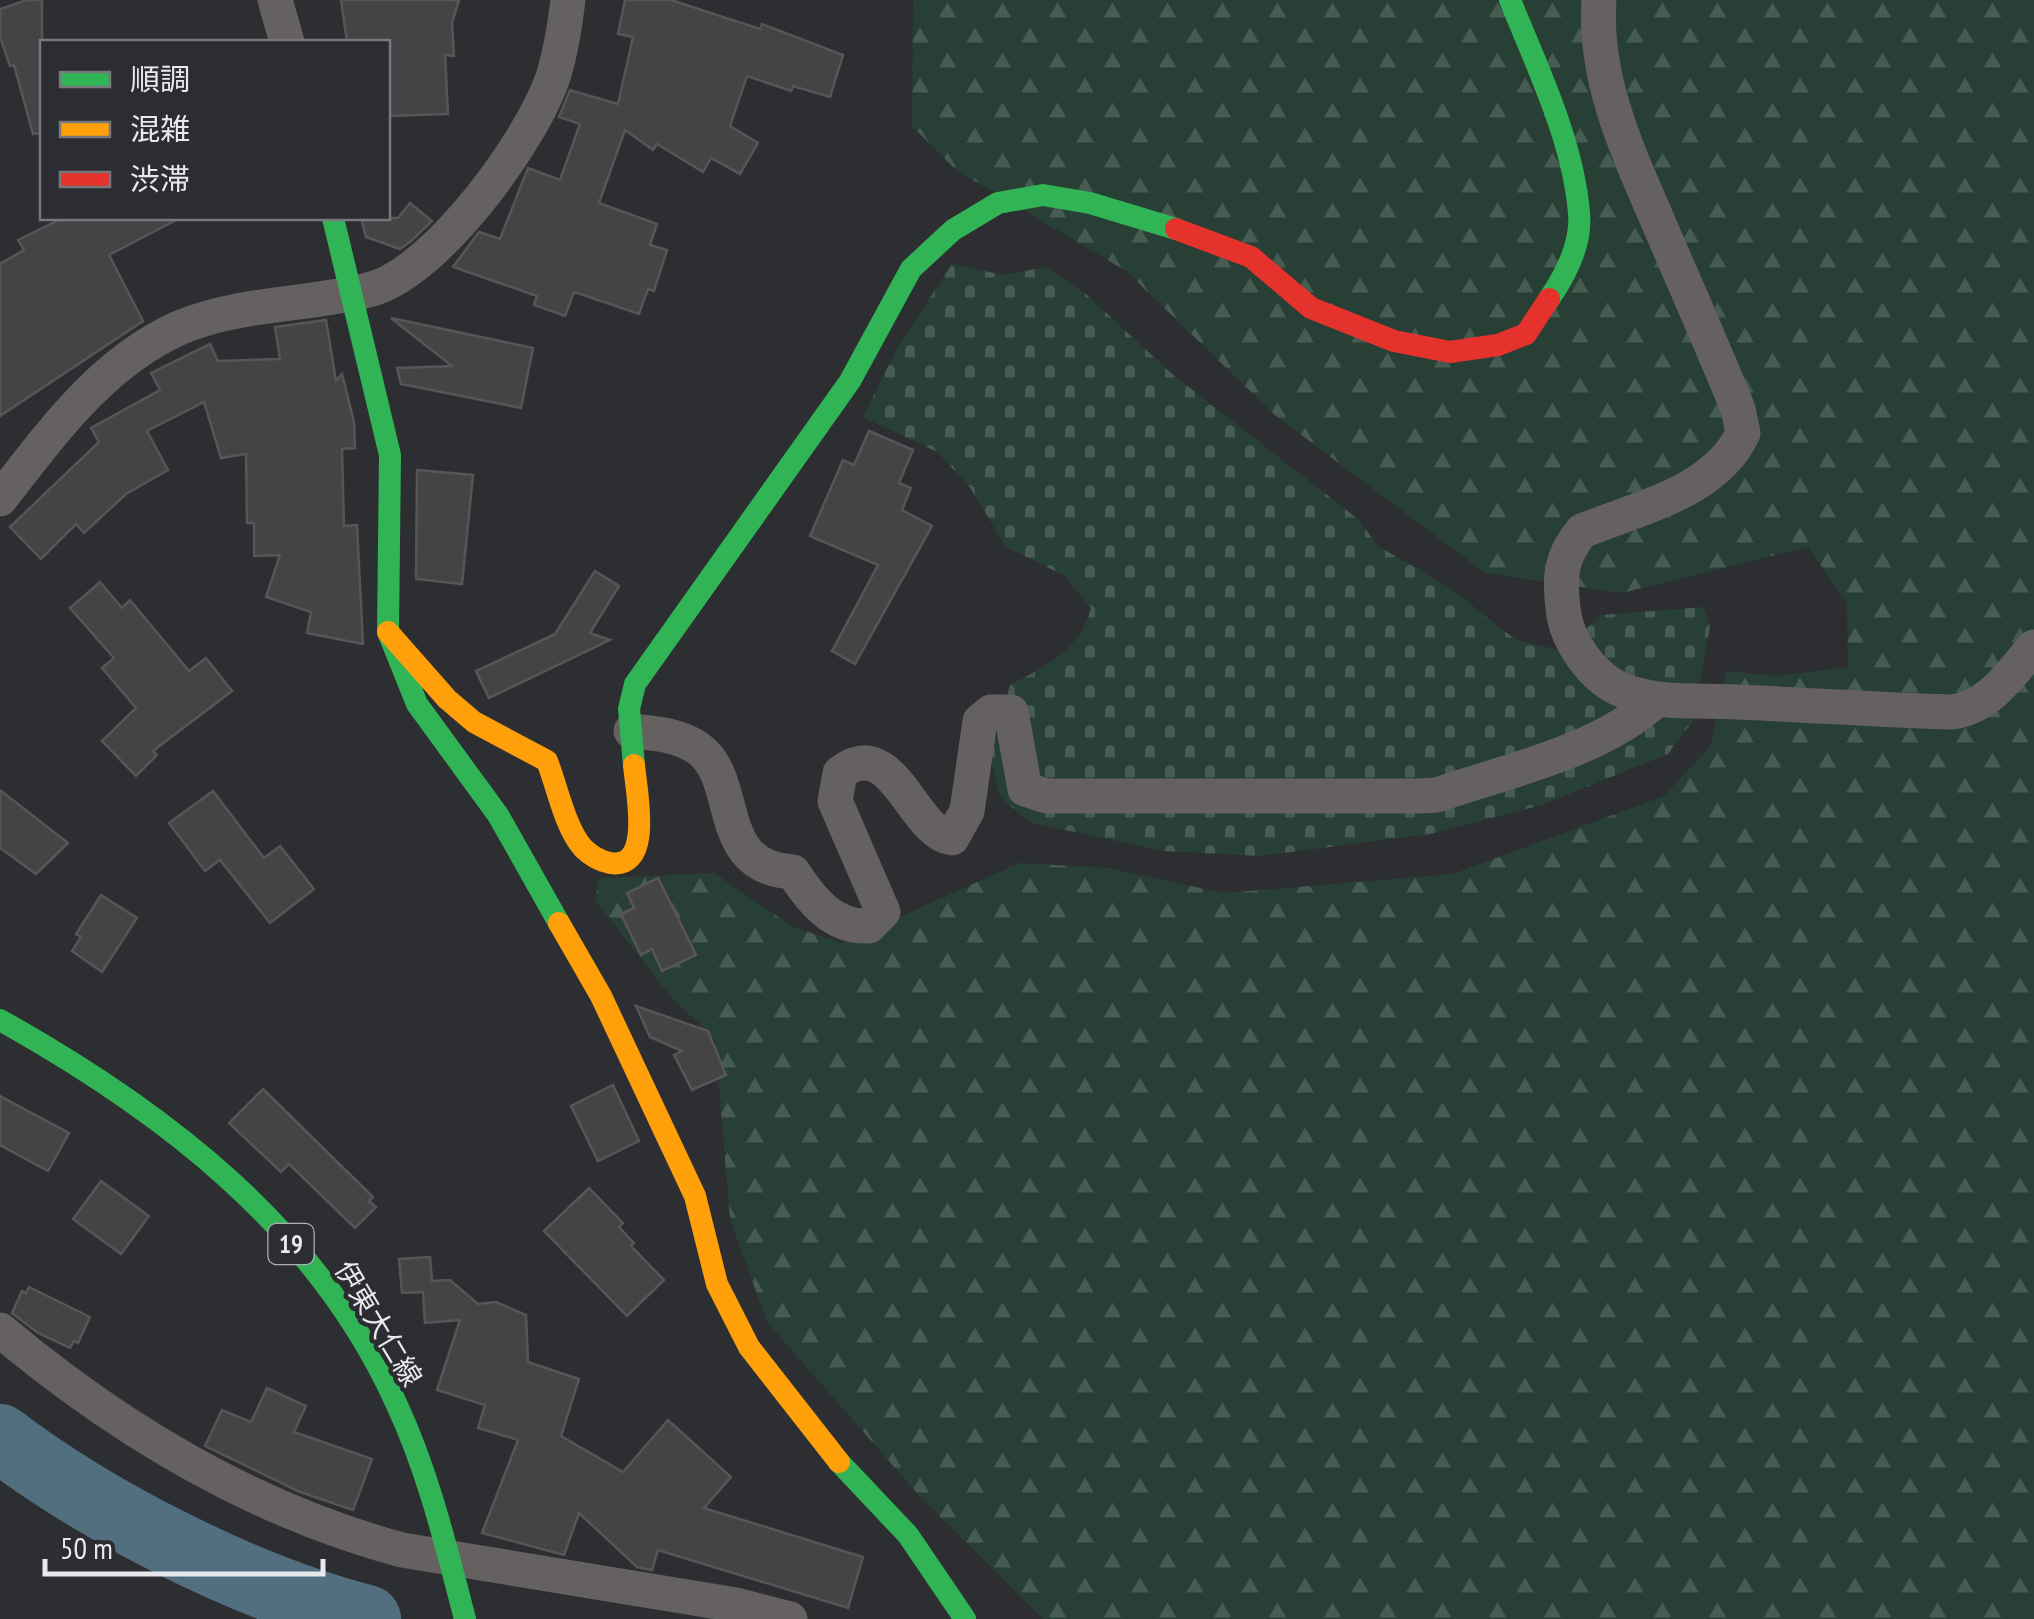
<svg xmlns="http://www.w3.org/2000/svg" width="2034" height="1619" viewBox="0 0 2034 1619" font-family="'PT Sans Narrow','Noto Sans JP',sans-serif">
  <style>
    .forest { fill: url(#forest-firs) }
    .cemetery { fill: url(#cemetery-stones) }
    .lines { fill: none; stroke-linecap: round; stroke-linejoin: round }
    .river { stroke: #526f7f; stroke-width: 68 }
    .building { fill: #444445; stroke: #565658; stroke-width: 2.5 }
    .street { stroke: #656160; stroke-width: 35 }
    .fast { stroke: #30b455; stroke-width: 22 }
    .slow { stroke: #ff9f0a; stroke-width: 22 }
    .jam { stroke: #e5322d; stroke-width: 22 }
    .labels { text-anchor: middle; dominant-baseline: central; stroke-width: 9; stroke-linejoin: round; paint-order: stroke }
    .shield { fill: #2b2d32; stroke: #afb1b4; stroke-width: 2.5 }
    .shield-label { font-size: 25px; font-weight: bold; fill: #e7e9ec }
    .street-label { font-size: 28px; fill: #e7e9ec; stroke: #2b2d32 }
  </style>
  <defs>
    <pattern id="forest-firs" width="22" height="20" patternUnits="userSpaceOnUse" patternTransform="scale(2.5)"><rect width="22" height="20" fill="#273f34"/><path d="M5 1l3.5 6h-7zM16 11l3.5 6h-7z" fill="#465b52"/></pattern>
    <pattern id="cemetery-stones" width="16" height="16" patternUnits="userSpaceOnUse" patternTransform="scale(2.5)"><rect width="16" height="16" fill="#273f34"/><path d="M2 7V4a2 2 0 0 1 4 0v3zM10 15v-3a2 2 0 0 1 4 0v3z" fill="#465b52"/></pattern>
  </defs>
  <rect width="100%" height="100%" fill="#2c2e31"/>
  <!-- forest -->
  <path class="forest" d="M 913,0 L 2034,0 L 2034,1619 L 1043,1619 L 923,1500 L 767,1322 L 730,1219 L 715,1039 L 671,997 L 595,900 L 599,878 L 714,873 L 793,927 L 842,943 L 1019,863 L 1108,868 L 1224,893 L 1453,874 L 1664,796 L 1711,745 L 1726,671 L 1777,676 L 1848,667 L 1847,604 L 1808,547 L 1622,593 L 1485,573 L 1276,416 L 1126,271 L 956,170 L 912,126 Z"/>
  <!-- cemetery -->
  <path class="cemetery" d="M 952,264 L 1003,275 L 1046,267 L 1086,294 L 1171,373 L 1358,519 L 1378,546 L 1449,587 L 1516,640 L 1564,651 L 1600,615 L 1703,607 L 1710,627 L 1692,722 L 1668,754 L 1542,805 L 1430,834 L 1260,856 L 1164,851 L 1032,823 L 1000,797 L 990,756 L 1010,685 C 1046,666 1079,651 1091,608 L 1065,576 L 1006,547 L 969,486 L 937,452 L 863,417 L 897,348 Z"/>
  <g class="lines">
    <!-- river -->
    <path class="river" d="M 0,1438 C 99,1513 246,1588 367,1619"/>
  </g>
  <!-- building -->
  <g class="building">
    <path d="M 27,0 L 42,0 L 42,133 L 33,134 L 14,65 L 10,66 L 0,37 L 0,9 Z"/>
    <path d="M 341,0 L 459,0 L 452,23 L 454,56 L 445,55 L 448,114 L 388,116 L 388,42 L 347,42 Z"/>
    <path d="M 625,0 L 671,0 L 760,29 L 762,24 L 843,55 L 830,97 L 793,86 L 791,91 L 747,76 L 730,126 L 758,143 L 740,174 L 711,158 L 703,172 L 657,144 L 653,150 L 625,130 L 599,203 L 657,224 L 650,245 L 667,250 L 654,291 L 648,289 L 639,314 L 574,292 L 565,316 L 534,305 L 537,296 L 453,267 L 479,232 L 500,239 L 528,168 L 560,180 L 580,124 L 559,117 L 570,90 L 618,104 L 633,37 L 618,34 Z"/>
    <path d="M 410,203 L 432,221 L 411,241 L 400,249 L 366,237 L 361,218 L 398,218 Z"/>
    <path d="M 63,218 L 180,218 L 109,255 L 143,321 L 0,416 L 0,264 L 24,250 L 18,240 Z"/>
    <path d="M 391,318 L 533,348 L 521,408 L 401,384 L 397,368 L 452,366 Z"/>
    <path d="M 326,320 L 336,381 L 342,374 L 354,422 L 355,448 L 342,449 L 344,526 L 357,525 L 363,644 L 307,633 L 311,612 L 266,597 L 280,555 L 254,556 L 254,523 L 247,523 L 246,454 L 221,458 L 204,402 L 147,431 L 168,470 L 126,494 L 84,533 L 76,524 L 41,559 L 10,527 L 99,442 L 91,428 L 160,390 L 151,373 L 210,344 L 218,361 L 280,359 L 275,327 Z"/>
    <path d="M 869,431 L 913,450 L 899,483 L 911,488 L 902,510 L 932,526 L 855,664 L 832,651 L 878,565 L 810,536 L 843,460 L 854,465 Z"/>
    <path d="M 417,470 L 473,475 L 462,584 L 416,579 Z"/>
    <path d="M 595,571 L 619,586 L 590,633 L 610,640 L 489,698 L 476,671 L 555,634 Z"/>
    <path d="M 100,582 L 122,608 L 130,600 L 189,671 L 206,658 L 232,691 L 153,751 L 157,755 L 136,776 L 102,741 L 136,708 L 102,668 L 114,658 L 70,608 Z"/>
    <path d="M 0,790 L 68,843 L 36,874 L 0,848 Z"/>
    <path d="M 213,791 L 264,858 L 280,846 L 314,889 L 270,923 L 220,860 L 205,871 L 169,823 Z"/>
    <path d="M 658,878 L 696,955 L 662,971 L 652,949 L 641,955 L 621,914 L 634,908 L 627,893 Z"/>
    <path d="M 101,895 L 137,918 L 102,972 L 72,951 L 81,937 L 76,934 Z"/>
    <path d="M 636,1006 L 708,1031 L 726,1075 L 692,1090 L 674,1055 L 682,1051 L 650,1037 Z"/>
    <path d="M 613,1085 L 639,1141 L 598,1161 L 571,1106 Z"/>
    <path d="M 263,1089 L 373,1197 L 369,1201 L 376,1207 L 355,1228 L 289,1164 L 281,1172 L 229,1123 Z"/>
    <path d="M 0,1096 L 69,1133 L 48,1171 L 0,1145 Z"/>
    <path d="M 101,1181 L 149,1216 L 121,1254 L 73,1219 Z"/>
    <path d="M 589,1188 L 623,1223 L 619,1227 L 634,1243 L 631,1246 L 664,1280 L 627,1316 L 544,1231 Z"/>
    <path d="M 430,1257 L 432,1281 L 450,1280 L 478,1304 L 496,1302 L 526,1315 L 528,1362 L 579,1379 L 561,1436 L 623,1472 L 668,1420 L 731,1477 L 704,1508 L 863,1557 L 848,1608 L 658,1550 L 652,1570 L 637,1567 L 579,1513 L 564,1555 L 482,1533 L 518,1440 L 478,1428 L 485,1405 L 437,1390 L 460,1320 L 425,1323 L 423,1292 L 402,1293 L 399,1259 Z"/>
    <path d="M 29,1287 L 90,1317 L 78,1343 L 74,1341 L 70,1348 L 38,1333 L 12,1313 L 22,1291 L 26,1293 Z"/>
    <path d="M 267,1388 L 306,1406 L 294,1432 L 372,1459 L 353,1510 L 300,1492 L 205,1446 L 222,1410 L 251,1422 Z"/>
  </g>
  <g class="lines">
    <!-- street -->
    <g class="street">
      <path d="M 275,0 L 287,42"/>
      <path d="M 1599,0 C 1593,82 1631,158 1663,233 C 1688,291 1714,350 1738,409 L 1743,433 C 1716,492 1638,508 1582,531 C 1561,556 1559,576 1563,608 C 1566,641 1593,679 1624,691 C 1660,704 1700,700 1737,702 C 1809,705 1880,710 1952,712 C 1990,707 2010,674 2034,647"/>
      <path d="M 0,499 C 51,434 101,363 179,328 C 239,302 309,306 372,289 C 437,271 534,138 554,74 C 561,50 565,26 568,0"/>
      <path d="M 631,731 C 654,733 680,735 699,749 C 742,781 712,868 793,872 C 811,900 833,928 869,926 L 883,912 L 835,801 L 840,773 C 893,731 912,833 952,838 L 967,811 L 980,721 L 991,712 L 1011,712 L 1025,789 L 1046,796 L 1422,796 L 1437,795 C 1509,770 1599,752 1656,700"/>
      <path d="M 0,1330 C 117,1428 253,1510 402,1550 L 736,1605 L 790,1619"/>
    </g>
    <!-- fast -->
    <g class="fast">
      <path d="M 1510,0 C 1537,67 1573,140 1579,213 C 1582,243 1565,276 1549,299"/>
      <path d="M 333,218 L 390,455 L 388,632 L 417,704 L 498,815 L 559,923"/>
      <path d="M 634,765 L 629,709 L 635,684 L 850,381 L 911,269 L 953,230 L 998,203 L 1043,195 L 1090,203 L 1176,229"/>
      <path d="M 0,1020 C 163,1111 317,1228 396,1403 C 428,1471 446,1546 465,1619"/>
      <path d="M 839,1462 L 908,1535 L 965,1619"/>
    </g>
    <!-- slow -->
    <g class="slow">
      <path d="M 388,632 L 447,699 L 474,722 L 547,761 C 557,786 565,828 583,848 C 590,855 600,861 610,863 C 654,870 636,790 634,765"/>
      <path d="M 559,923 L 601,996 L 695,1196 L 717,1284 L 749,1347 L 839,1462"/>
    </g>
    <!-- jam -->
    <path class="jam" d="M 1176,229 L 1251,257 L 1311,308 L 1394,341 L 1450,352 L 1498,345 L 1526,334 L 1549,299"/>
  </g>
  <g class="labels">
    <!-- shield labels -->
    <rect class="shield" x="268.5" y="1224" width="45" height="40" rx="8"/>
    <g class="shield-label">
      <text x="291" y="1244">19</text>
    </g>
    <!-- street labels -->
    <g class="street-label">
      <text transform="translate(379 1323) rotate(59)">伊東大仁線</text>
    </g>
  </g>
  <!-- legend -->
  <rect x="40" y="40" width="350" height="180" fill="#2b2d32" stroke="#76787c" stroke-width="2.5"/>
  <rect x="60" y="72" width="50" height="15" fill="#30b455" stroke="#76787c" stroke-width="2.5"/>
  <text x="130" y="90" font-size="30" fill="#e7e9ec">順調</text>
  <rect x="60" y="122" width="50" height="15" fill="#ff9f0a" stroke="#76787c" stroke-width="2.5"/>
  <text x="130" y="140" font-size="30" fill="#e7e9ec">混雑</text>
  <rect x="60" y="172" width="50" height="15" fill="#e5322d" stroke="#76787c" stroke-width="2.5"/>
  <text x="130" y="190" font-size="30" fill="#e7e9ec">渋滞</text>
  <!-- scale -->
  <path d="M45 1559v15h278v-15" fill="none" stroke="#e7e9ec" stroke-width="5"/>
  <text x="60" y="1559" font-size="30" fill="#e7e9ec" stroke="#2b2d32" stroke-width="8" paint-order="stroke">50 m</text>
</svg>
